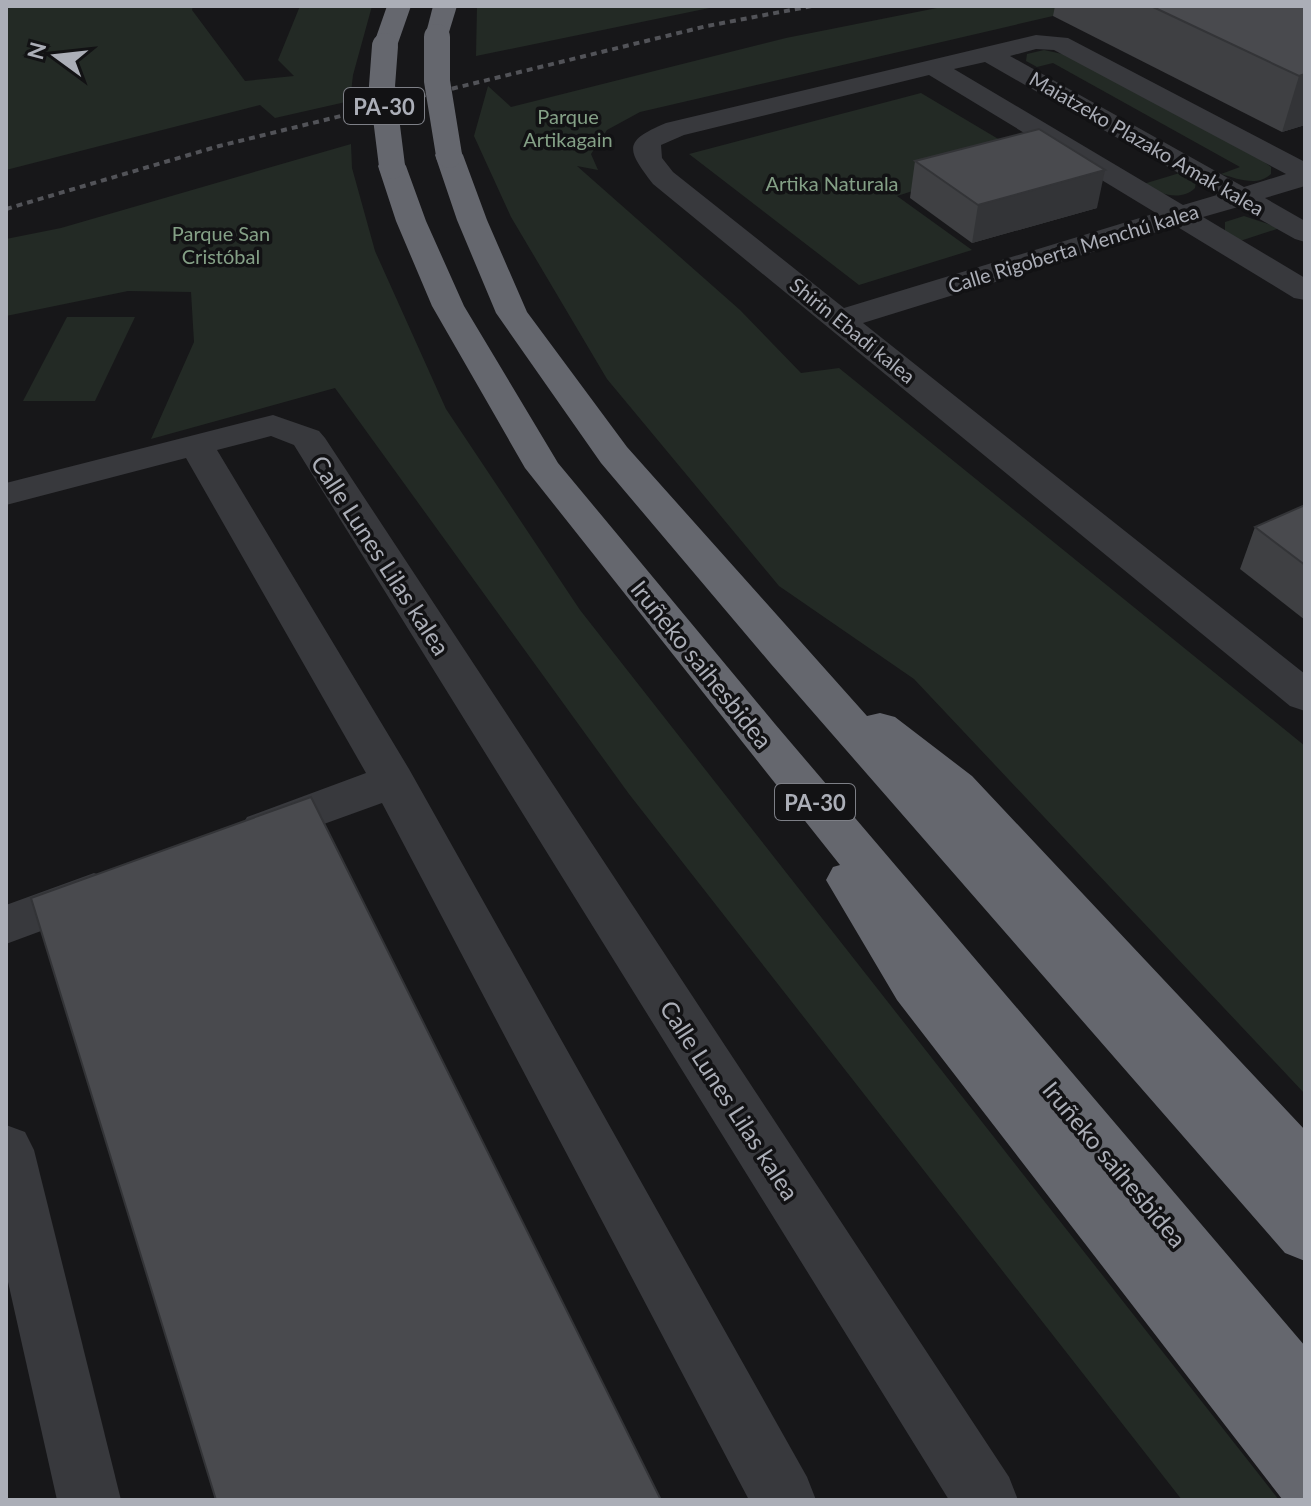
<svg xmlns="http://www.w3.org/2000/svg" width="1311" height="1506" viewBox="0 0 1311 1506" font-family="Lato,sans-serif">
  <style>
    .green { fill: #232a25 }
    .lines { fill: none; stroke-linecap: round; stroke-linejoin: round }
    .street { fill: #38393d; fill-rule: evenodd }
    .highway { fill: #65676e; fill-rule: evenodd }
    .rail { stroke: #525358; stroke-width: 4; stroke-dasharray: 6 5; stroke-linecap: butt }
    .highway-bridge { stroke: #65676e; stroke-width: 26 }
    .wall { fill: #3f4043 }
    .shaded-wall { fill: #333437 }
    .building { fill: #494a4e; stroke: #333437; stroke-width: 2 }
    .labels { text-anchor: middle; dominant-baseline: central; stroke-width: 7; stroke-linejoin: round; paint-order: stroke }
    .far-park-label { font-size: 20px; fill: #84a086; stroke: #121214 }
    .far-street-label { font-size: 20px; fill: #abaeb7; stroke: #121214 }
    .shield { fill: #121214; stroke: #7d7f86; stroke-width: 2 }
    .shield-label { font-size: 22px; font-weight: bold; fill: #abaeb7 }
    .street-label { font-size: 24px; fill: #abaeb7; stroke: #121214 }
  </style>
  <rect width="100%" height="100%" fill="#171719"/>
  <!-- green -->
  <g class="green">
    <path d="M 6,6 L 193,6 L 192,10 L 245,81 L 294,76 L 278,60 L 300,6 L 372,6 L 353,75 L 350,101 L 275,118 L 260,105 L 6,170 Z"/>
    <path d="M 477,6 L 719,6 L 476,56 Z"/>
    <path d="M 947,6 L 1120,6 L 1053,16 L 640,112 L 607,130 L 591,154 L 598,170 L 577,166 L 740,310 L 801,373 L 839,368 L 1305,746 L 1305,1094 L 914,679 L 779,586 L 607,379 L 511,217 L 474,136 L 488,86 L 511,107 L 786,38 Z"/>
    <path d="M 1044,50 L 1067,55 L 1263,161 L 1271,167 L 1271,174 C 1257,187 1238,179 1221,174 L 1240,167 L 1053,63 L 1037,67 L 1026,61 L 1027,54 Z"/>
    <path d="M 921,93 L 1025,155 L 897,196 L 972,250 L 859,285 L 689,154 Z"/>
    <path d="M 351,144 L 352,168 L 375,251 L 446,409 L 580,610 L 1279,1500 L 1182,1500 L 629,794 L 335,388 L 151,439 L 194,342 L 191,292 L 128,291 L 6,316 L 6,239 L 61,228 Z"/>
    <path d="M 1183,172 L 1196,181 L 1195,188 C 1180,203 1157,192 1140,185 Z"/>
    <path d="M 1244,216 L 1280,228 L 1240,241 L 1225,232 L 1225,222 Z"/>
    <path d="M 67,317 L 135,317 L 95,401 L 23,401 Z"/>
  </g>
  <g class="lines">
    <!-- street -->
    <g class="street">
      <path d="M 1036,35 L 1068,38 L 1305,162 L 1305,186 L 1265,198 L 1305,221 L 1305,242 L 1295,239 L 1238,207 L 1203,217 L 1305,278 L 1305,300 L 1294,298 L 1176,226 L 863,323 L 1305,674 L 1305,711 L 1290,706 L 653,184 C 626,149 623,141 666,123 ZM 1036,49 L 1054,50 L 1286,174 L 1244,187 L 1010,56 ZM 985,62 L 1217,195 L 1183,205 L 954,69 ZM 929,75 L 1156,213 L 844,308 L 673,172 L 662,158 L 661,145 L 684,135 Z"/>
      <path d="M 273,415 L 319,431 L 325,438 L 1009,1477 L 1018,1500 L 949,1500 L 294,445 L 271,436 L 217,450 L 409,769 L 807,1477 L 816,1500 L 749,1500 L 382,803 L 263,846 L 247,841 L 240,829 L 247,817 L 366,773 L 186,458 L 6,505 L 6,483 Z"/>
      <path d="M 94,873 L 111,879 L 118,892 L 111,905 L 6,944 L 6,905 Z"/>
      <path d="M 6,1125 L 25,1132 L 34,1150 L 121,1500 L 57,1500 L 6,1273 Z"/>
    </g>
    <!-- highway -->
    <g class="highway">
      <path d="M 387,6 L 411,6 L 397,46 L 394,51 L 376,51 L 373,46 Z"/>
      <path d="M 433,6 L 457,6 L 446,42 L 428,42 L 425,37 Z"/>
      <path d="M 449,147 L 459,149 L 463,155 L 487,220 L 527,312 L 627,447 L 867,716 L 880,713 L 895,717 L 972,776 L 1305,1130 L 1305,1261 L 1285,1253 L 771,664 L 601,463 L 496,313 L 457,220 L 435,155 L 439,149 Z"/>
      <path d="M 392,158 L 402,160 L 406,166 L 426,221 L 464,306 L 558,463 L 775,724 L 1305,1346 L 1305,1500 L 1282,1499 L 897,1000 L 826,880 L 833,867 L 840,865 L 525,468 L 432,306 L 396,221 L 378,166 L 382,160 Z"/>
    </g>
    <!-- rail -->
    <path class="rail" d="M 6,209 L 219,146 L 707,26 L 812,6"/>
    <!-- highway-bridge -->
    <g class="highway-bridge">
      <path d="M 437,37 L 437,81 L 449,155"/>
      <path d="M 385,46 L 382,86 L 392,166"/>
    </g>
  </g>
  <!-- wall -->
  <g class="wall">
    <path d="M 1055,6 L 1305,6 L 1305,125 L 1282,132 L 1053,16 Z"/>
    <path d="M 915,161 L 1097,208 L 972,243 L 910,198 Z"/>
    <path d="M 1305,505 L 1305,620 L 1240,569 L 1255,527 Z"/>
  </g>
  <!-- shaded-wall -->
  <g class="shaded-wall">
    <path d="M 1305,74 L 1305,125 L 1282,132 L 1299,76 Z"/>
    <path d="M 1105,170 L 1097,208 L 972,243 L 978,205 Z"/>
  </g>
  <!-- building -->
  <g class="building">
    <path d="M 1151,6 L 1305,6 L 1305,74 L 1299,76 Z"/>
    <path d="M 1039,129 L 1105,170 L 978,205 L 915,161 Z"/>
    <path d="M 1305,505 L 1305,565 L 1255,527 Z"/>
    <path d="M 311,797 L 661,1500 L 216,1500 L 31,898 Z"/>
  </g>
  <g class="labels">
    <!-- far-park labels -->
    <g class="far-park-label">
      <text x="568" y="116">Parque<tspan x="568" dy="23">Artikagain</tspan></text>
      <text x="832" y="183">Artika Naturala</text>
      <text x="221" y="233">Parque San<tspan x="221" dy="23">Cristóbal</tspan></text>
    </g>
    <!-- far-street labels -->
    <g class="far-street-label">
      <text transform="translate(1147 143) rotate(30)">Maiatzeko Plazako Amak kalea</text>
      <text transform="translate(1073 248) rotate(-17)">Calle Rigoberta Menchú kalea</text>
      <text transform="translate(853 330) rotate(39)">Shirin Ebadi kalea</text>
    </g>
    <!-- shield labels -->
    <g class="shield">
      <rect x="344" y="88" width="80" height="36" rx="6"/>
      <rect x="775" y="784" width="80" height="36" rx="6"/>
    </g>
    <g class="shield-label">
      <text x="384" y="106">PA-30</text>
      <text x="815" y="802">PA-30</text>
    </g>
    <!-- street labels -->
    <g class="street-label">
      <text transform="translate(381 555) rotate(57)">Calle Lunes Lilas kalea</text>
      <text transform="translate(702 664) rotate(51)">Iruñeko saihesbidea</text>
      <text transform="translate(730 1100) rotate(57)">Calle Lunes Lilas kalea</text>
      <text transform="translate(1115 1164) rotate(50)">Iruñeko saihesbidea</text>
    </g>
  </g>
  <!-- border -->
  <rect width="1311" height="1506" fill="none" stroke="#abaeb7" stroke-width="16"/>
  <!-- north arrow -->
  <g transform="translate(56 56) rotate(285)" stroke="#121214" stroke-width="6" paint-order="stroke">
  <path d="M0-6L14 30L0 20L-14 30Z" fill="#abaeb7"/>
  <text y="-12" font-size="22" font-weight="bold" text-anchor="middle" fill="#abaeb7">N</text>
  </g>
</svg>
